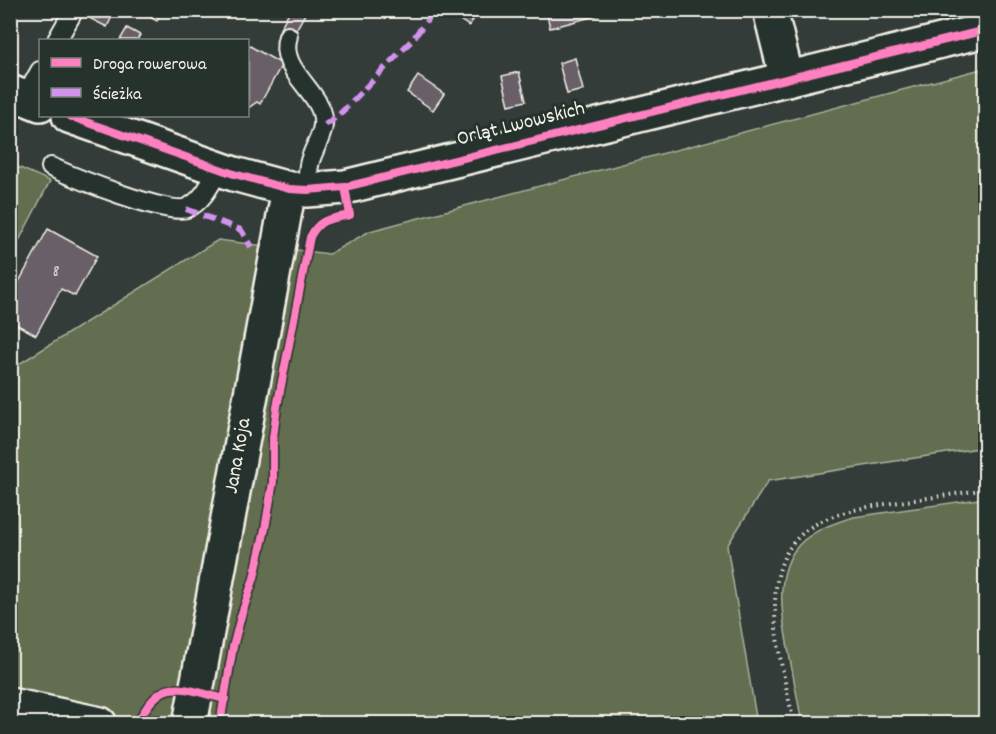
<svg xmlns="http://www.w3.org/2000/svg" width="996" height="734" viewBox="0 0 996 734" font-family="Dekko,sans-serif">
  <style>
    .green { fill: #626e4f; stroke: #abb09c; stroke-width: 1.5 }
    .building { fill: #685f67; stroke: #f4f1e8; stroke-width: 1.5 }
    .lines { fill: none; stroke-linecap: round; stroke-linejoin: round }
    .lane-casing { stroke: #f4f1e8; stroke-width: 22 }
    .street-casing { stroke: #f4f1e8; stroke-width: 38 }
    .secondary-casing { stroke: #f4f1e8; stroke-width: 38 }
    .path { stroke: #f4f1e8; stroke-width: 4; stroke-dasharray: 1.5 4.5; stroke-linecap: butt }
    .lane { stroke: #26332d; stroke-width: 18 }
    .street { stroke: #26332d; stroke-width: 33 }
    .secondary { stroke: #26332d; stroke-width: 33 }
    .quiet { stroke: #d193ec; stroke-width: 6; stroke-dasharray: 12 6; stroke-linecap: butt }
    .cycleway-casing { stroke: #26332d; stroke-width: 11 }
    .cycleway { stroke: #ff80c0; stroke-width: 8 }
    .labels { text-anchor: middle; dominant-baseline: central; stroke-width: 6; stroke-linejoin: round; paint-order: stroke }
    .number-label { font-size: 18px; fill: #d1ccc8 }
    .street-label { font-size: 21px; fill: #f4f1e8; stroke: #26332d }
  </style>
  <rect width="100%" height="100%" fill="#333c39"/>
  <filter id="ink" filterUnits="userSpaceOnUse"><feTurbulence type="fractalNoise" baseFrequency=".0167" numOctaves="2"/><feDisplacementMap in="SourceGraphic" scale="12" xChannelSelector="R" yChannelSelector="G"/><feConvolveMatrix kernelMatrix="1 2 1 2 8 2 1 2 1" color-interpolation-filters="sRGB"/></filter>
  <g filter="url(#ink)">
    <!-- green -->
    <g class="green">
      <path d="M 985,68 L 985,447 L 768,481 L 727,546 L 757,723 L 11,724 L 11,369 L 218,240 L 329,254 L 370,231 Z"/>
      <path d="M 11,164 L 50,181 L 11,256 Z"/>
      <path d="M 985,498 L 985,723 L 802,723 C 798,702 794,681 790,659 C 784,624 773,584 794,551 C 807,532 833,523 854,517 Z"/>
    </g>
    <!-- building -->
    <g class="building">
      <path d="M 95,10 L 115,10 L 107,27 L 91,19 Z"/>
      <path d="M 137,10 L 162,10 L 157,21 Z"/>
      <path d="M 290,10 L 298,10 L 305,14 L 293,35 L 280,29 Z"/>
      <path d="M 462,10 L 480,10 L 469,26 L 457,18 Z"/>
      <path d="M 546,10 L 598,10 L 599,15 L 550,28 Z"/>
      <path d="M 127,28 L 140,35 L 137,40 L 120,40 Z"/>
      <path d="M 248,45 L 282,64 L 260,104 L 257,102 L 248,108 Z"/>
      <path d="M 575,58 L 583,90 L 567,94 L 559,63 Z"/>
      <path d="M 519,72 L 526,101 L 509,105 L 502,76 Z"/>
      <path d="M 418,76 L 444,94 L 433,110 L 407,92 Z"/>
      <path d="M 48,229 L 97,256 L 75,296 L 61,289 L 36,335 L 10,321 L 10,298 Z"/>
    </g>
    <g class="lines">
      <!-- lane casing -->
      <g class="lane-casing">
        <g id="lane">
          <path d="M 288,36 C 278,66 312,86 321,110 C 328,128 317,141 311,158 C 307,167 308,180 307,190"/>
          <path d="M 57,40 L 74,10"/>
          <path d="M 25,98 L 40,71"/>
          <path d="M 51,167 C 73,177 169,216 187,208 C 203,201 211,183 219,169"/>
        </g>
      </g>
      <!-- street casing -->
      <g class="street-casing">
        <g id="street">
          <path d="M 770,10 L 787,79"/>
          <path d="M 10,705 L 100,724"/>
          <path d="M 190,724 L 289,189"/>
        </g>
      </g>
      <!-- secondary casing -->
      <g class="secondary-casing">
        <g id="secondary">
          <path d="M 10,92 L 40,104"/>
          <path d="M 69,116 L 234,174 L 289,189 L 307,190 L 345,187 L 986,30"/>
        </g>
      </g>
      <!-- path -->
      <path class="path" d="M 794,724 C 787,689 774,640 775,606 C 775,523 831,512 899,502 C 928,498 957,494 986,489"/>
      <!-- lane -->
      <use href="#lane" class="lane"/>
      <!-- street -->
      <use href="#street" class="street"/>
      <!-- secondary -->
      <use href="#secondary" class="secondary"/>
      <!-- quiet -->
      <g class="quiet">
        <path d="M 325,125 L 339,115 L 412,40 L 435,10"/>
        <path d="M 186,209 L 241,230 L 251,247"/>
        <path d="M 982,714 L 986,713"/>
      </g>
      <!-- cycleway casing -->
      <g class="cycleway-casing">
        <g id="cycleway">
          <path d="M 69,116 L 234,174 L 289,189 L 307,190 L 345,187 L 986,30"/>
          <path d="M 137,724 C 162,674 179,688 225,699"/>
          <path d="M 220,724 L 233,647 L 241,616 L 254,578 L 265,529 L 273,482 L 273,438 L 277,407 L 310,237 C 320,218 330,219 350,215 L 345,187"/>
        </g>
      </g>
      <!-- cycleway -->
      <use href="#cycleway" class="cycleway"/>
    </g>
  </g>
  <g class="labels">
    <!-- number labels -->
    <g class="number-label">
      <text x="56" y="272">8</text>
    </g>
    <!-- street labels -->
    <g class="street-label">
      <text transform="translate(521 125) rotate(-14)">Orląt Lwowskich</text>
      <text transform="translate(239 456) rotate(-80)">Jana Koja</text>
    </g>
  </g>
  <!-- margin -->
  <rect width="996" height="734" fill="none" stroke="#26332d" stroke-width="36"/>
  <rect x="18" y="18" width="960" height="698" fill="none" stroke="#f4f1e8" stroke-width="2" filter="url(#ink)"/>
  <!-- legend -->
  <rect x="39" y="39" width="210" height="78" fill="#26332d" stroke="#787f78" stroke-width="1.5"/>
  <rect x="51" y="58" width="30" height="9" fill="#ff80c0" stroke="#787f78" stroke-width="1.5"/>
  <text x="93" y="69" font-size="18" fill="#f4f1e8">Droga rowerowa</text>
  <rect x="51" y="88" width="30" height="9" fill="#d193ec" stroke="#787f78" stroke-width="1.5"/>
  <text x="93" y="99" font-size="18" fill="#f4f1e8">Ścieżka</text>
</svg>
